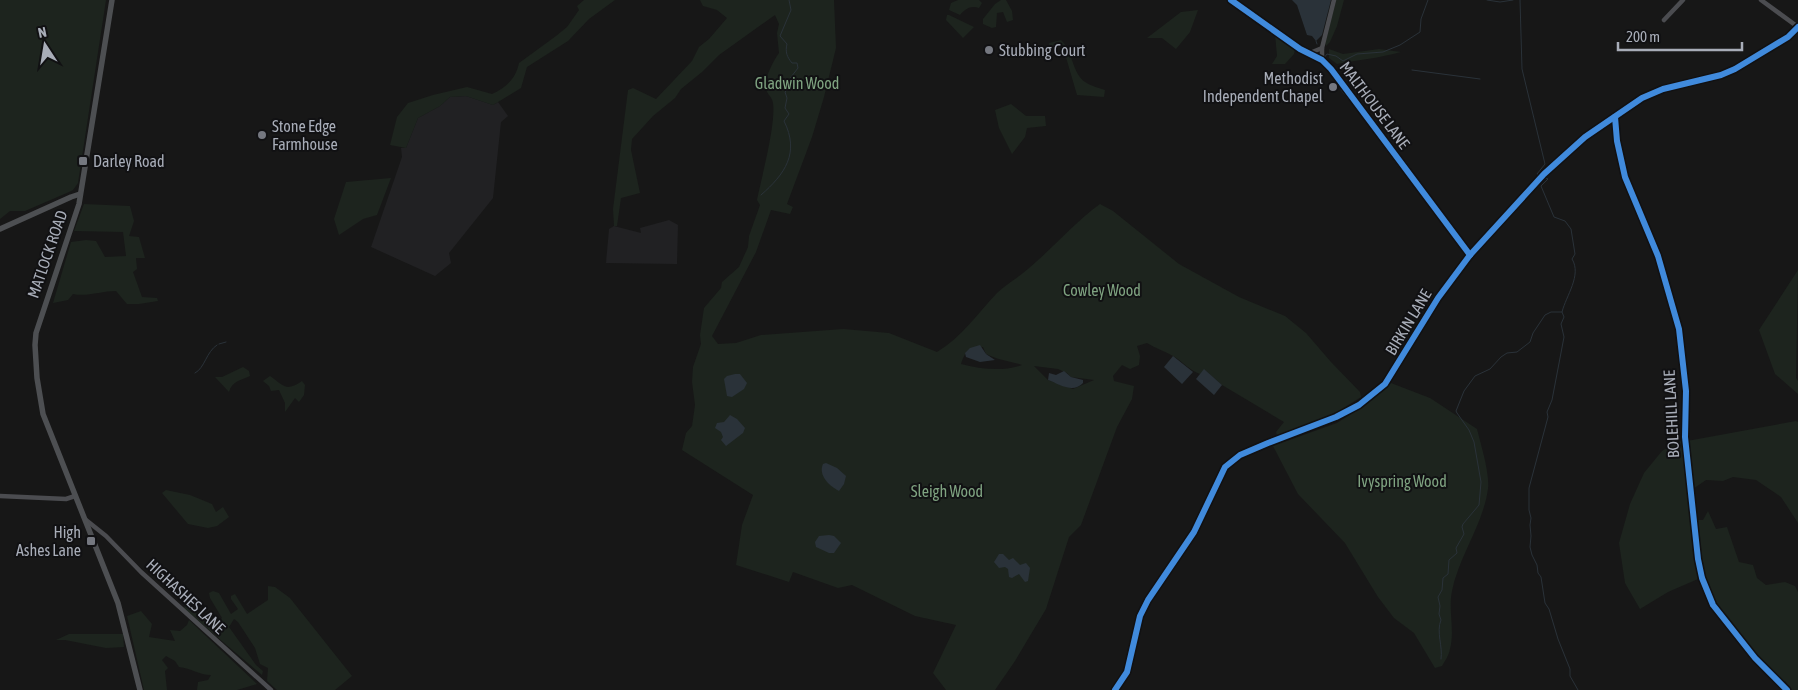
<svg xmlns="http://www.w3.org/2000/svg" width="1798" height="690" viewBox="0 0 1798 690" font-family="'Asap Condensed',sans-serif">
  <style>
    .built { fill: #212123 }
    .green { fill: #1d241e; fill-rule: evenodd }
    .water { fill: #2a3239 }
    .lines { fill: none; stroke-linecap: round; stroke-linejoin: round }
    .stream { stroke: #2a3239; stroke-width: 1 }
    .minor { stroke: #4b4c50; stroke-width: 4.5 }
    .major { stroke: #4d4f52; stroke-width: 5.5 }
    .cycleway-casing { stroke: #111113; stroke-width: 9 }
    .cycleway { stroke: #408adc; stroke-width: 6 }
    .poi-dot { fill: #757880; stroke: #111113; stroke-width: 2 }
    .labels { text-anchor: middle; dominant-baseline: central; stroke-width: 4; stroke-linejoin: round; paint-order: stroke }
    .poi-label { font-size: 16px; fill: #a8adb8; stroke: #111113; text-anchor: start }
    .park-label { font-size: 16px; fill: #7fa381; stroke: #111113 }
    .street-label { font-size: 16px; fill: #a8adb8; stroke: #111113 }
  </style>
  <rect width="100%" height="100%" fill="#171717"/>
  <!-- built -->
  <g class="built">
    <path d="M 466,96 L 493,105 L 498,102 L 508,116 L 501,122 L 493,198 L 449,253 L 451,263 L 435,276 L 371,247 L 402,157 L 401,148 L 406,148 L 418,118 L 440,106 L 450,97 Z"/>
    <path d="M 669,220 L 678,225 L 677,264 L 606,263 L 609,229 L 614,226 L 641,233 L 640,228 Z"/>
  </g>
  <!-- green -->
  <g class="green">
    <path d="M 0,0 L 106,0 L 78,183 L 73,190 L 69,192 L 25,211 L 10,211 L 0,219 Z"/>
    <path d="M 584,0 L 615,0 L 589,19 L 568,41 L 527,67 L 521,88 L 493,105 L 466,96 L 450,97 L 440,106 L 418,118 L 406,148 L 390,145 L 397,117 L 408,103 L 433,95 L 467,87 L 492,94 C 506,88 516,78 519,63 L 556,36 L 567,27 L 579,10 L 577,6 Z"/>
    <path d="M 700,0 L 834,0 L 836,48 L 824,97 L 812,137 L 787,204 L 793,207 L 790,214 L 771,210 L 756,252 L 712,336 L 718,344 L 736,343 L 761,335 L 843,329 L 889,333 L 937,352 C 962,337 977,314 997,293 C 1006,284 1018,278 1028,269 C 1053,248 1074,223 1100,204 L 1113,211 L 1179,264 L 1239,297 L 1285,316 L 1306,333 L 1331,362 L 1360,392 L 1361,397 L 1331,416 L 1277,435 L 1276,432 L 1284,422 L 1222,385 L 1205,370 L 1200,374 C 1189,370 1182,361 1173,356 C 1164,351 1155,348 1147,343 L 1137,346 L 1140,356 L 1139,365 L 1130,369 L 1122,365 L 1113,376 L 1114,381 L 1134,386 L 1132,399 L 1117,427 L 1081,525 L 1069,537 L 1046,609 L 1015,661 L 995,690 L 946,690 L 933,673 L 956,625 L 915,616 L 852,585 L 838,588 L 793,572 L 789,582 L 736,565 L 742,525 L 753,495 L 682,450 L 686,433 L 692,426 L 695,405 L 692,382 L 693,367 L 701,344 L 700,335 L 704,308 L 721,288 L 722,282 L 739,267 L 748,247 L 749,236 L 760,205 L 757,200 C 762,176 776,124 773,103 C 772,96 765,93 765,85 C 765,77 774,60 779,53 L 777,33 L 779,24 L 775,15 L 719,55 L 702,72 L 681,89 L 675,98 L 653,116 L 632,139 L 631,150 L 640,193 L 621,198 L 617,226 L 614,226 L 613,209 L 628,90 L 633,88 L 656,99 L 692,61 L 699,47 L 709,39 L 727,18 L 717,10 L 703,6 ZM 983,347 L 986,354 C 998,360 1010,361 1022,365 C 1003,372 980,369 961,364 C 966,349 969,348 983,347 ZM 1034,366 L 1058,369 L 1067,373 L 1071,377 L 1094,380 L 1073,389 L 1048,380 Z"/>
    <path d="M 958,0 L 979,0 L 982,3 L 979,8 C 971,5 965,9 960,15 L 949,10 L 951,3 Z"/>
    <path d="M 1001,0 L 1006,0 L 1012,11 L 1013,20 L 1007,22 L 1003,12 L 997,13 L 996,27 L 992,28 L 983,24 L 983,19 L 995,4 Z"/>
    <path d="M 1336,0 L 1344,0 L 1337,26 L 1330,42 L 1326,46 L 1325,43 Z"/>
    <path d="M 1198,10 L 1190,32 L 1176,49 L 1162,38 L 1147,38 L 1181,12 Z"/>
    <path d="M 947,15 L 949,15 L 974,27 L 963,38 L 946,20 Z"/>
    <path d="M 1275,34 L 1295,49 L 1294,54 L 1285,64 L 1272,64 L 1277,56 Z"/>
    <path d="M 1061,40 C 1073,51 1072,73 1085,82 C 1091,86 1099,88 1105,90 L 1104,97 L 1077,95 L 1063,47 L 1050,49 L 1049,43 Z"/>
    <path d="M 1329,49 L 1343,54 L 1379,49 L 1401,52 C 1380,58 1358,60 1337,64 L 1329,58 Z"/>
    <path d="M 1011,104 L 1026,116 L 1045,116 L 1046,126 L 1027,128 L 1025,137 L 1012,154 L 999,128 L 995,110 Z"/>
    <path d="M 391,178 L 377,215 L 363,219 L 339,235 L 334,219 L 346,182 Z"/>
    <path d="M 84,204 L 130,206 L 134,221 L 129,236 L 139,237 L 145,258 L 136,258 L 137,269 L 133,272 L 142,297 L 157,298 L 158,301 L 139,304 L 127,304 L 116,291 C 101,291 87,297 73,294 L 68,300 L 53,303 L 71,242 L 86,240 L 96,241 L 105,257 L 126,256 L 123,232 L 74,231 Z"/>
    <path d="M 1798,270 L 1796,378 L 1798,381 L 1798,394 L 1775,374 L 1759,330 Z"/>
    <path d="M 243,367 L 249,371 L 250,376 C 241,380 232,381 229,392 L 215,377 L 222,377 Z"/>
    <path d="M 270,376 C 284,386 286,392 302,381 L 305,385 L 304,395 L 299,402 L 295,398 L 285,412 L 285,403 L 279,390 L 271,391 L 269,386 L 263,381 Z"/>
    <path d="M 1391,383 L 1430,398 L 1477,429 C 1481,445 1490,474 1488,489 C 1483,525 1459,556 1452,591 C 1448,610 1455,630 1450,649 C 1449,655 1445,661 1442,666 L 1435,668 L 1414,633 L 1394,618 L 1378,597 L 1345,543 L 1298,494 L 1273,446 L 1337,423 L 1359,409 Z"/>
    <path d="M 1796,421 L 1798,422 L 1798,523 L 1781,497 L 1756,480 L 1733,477 L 1723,481 L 1706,480 L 1693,489 L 1687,441 Z"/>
    <path d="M 1682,441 L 1693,552 L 1698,579 L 1668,592 L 1640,609 L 1625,583 L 1619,543 L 1630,504 L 1644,473 L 1662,451 L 1677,442 Z"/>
    <path d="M 166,490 L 190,495 L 212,504 L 216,512 L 223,507 L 229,517 L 217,526 L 208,528 L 188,524 L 162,493 Z"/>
    <path d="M 1708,511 L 1716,529 L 1727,527 L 1739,562 L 1753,565 L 1757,578 L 1766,585 L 1785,582 L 1795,586 L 1798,592 L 1798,690 L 1792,690 L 1785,681 L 1781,682 L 1757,657 L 1714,604 L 1706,583 L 1699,550 L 1696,520 L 1703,520 Z"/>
    <path d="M 268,586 L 275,587 L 290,598 L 352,676 L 335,690 L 277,690 L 267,681 L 268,668 L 260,664 L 255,648 L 238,622 L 234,619 L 229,627 L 256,665 L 263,671 L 262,675 L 183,608 L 188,604 L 214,623 L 222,618 L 210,598 L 209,593 L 213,591 L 219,593 L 231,614 L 238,609 L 231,599 L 231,596 L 235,594 L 247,614 L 268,600 Z"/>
    <path d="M 141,611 L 152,624 L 149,637 L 175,641 L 170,630 L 180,631 L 187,625 L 189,620 L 257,684 L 237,690 L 197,690 L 198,682 L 208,680 L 211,675 C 199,675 191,668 179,667 L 175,661 L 166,656 L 162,660 L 168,668 L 165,671 L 167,690 L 144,690 L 127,616 Z"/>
    <path d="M 69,634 L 123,634 L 124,647 L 106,648 L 65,640 L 56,640 Z"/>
  </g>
  <!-- water -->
  <g class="water">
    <path d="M 1292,0 L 1331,0 L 1322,35 L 1316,41 L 1312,36 L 1307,35 L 1297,5 Z"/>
    <path d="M 980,345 L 986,354 L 995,360 L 980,362 L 966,357 L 965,353 L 970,348 Z"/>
    <path d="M 1173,356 L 1193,372 L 1182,384 L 1164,367 Z"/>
    <path d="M 1204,369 L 1222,385 L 1214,395 L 1196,379 Z"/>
    <path d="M 1064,371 L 1071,377 L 1083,380 L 1083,383 C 1073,394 1059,384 1048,380 L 1049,373 L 1056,375 Z"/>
    <path d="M 735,374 L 740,374 L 747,383 L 744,389 L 732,397 L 727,396 L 724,379 L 727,376 Z"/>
    <path d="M 730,415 L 737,419 L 745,428 L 743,433 L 726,446 L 721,440 L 723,437 L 721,432 L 715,428 L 717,423 L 724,422 Z"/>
    <path d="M 826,463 L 837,468 L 846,476 L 844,484 L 839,491 C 829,486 818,475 823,464 Z"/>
    <path d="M 829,535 L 834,536 L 841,543 L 834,553 L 829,553 L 816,547 L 815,542 L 819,536 Z"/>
    <path d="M 999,554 L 1003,554 L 1009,560 L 1013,558 L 1020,565 L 1026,563 L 1030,568 L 1028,581 L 1025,582 L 1019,574 L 1012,578 L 1009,577 L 1008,569 L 1005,567 L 999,568 L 994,562 Z"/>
  </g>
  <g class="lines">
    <!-- stream -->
    <g class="stream">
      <path d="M 1487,0 L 1500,2 L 1513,0"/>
      <path d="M 1520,0 L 1522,69 L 1545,164 L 1537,174 L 1548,179 L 1541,186 L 1554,217 L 1565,221 L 1571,229 L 1575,254 L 1572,259 C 1582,275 1566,296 1562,312 L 1564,317 L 1561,324 L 1564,337 L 1552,400 L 1547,412 L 1548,417 L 1529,488 L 1529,510 L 1531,518 L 1530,525 L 1531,536 L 1530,547 L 1532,555 L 1537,565 L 1538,573 L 1541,577 L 1545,603 L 1549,609 L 1558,639 L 1570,669 L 1570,676 L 1578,690"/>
      <path d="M 1316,41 L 1317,44"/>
      <path d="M 1324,58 L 1327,54 L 1336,56 L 1343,61 L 1357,54 L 1383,52 L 1400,45 L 1420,32 L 1421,19 L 1428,0"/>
      <path d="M 1412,70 L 1480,79"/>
      <path d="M 1340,77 L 1410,168"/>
      <path d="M 1341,90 L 1351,102"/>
      <path d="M 1363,118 L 1400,168"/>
      <path d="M 761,195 C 785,174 800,153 784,121 L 789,114 L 785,108 L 787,98 L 785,92 L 788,89 L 791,77 L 798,68 L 797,63 L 792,63 C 787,57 785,52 787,44 L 780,36 L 791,10 L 789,0"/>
      <path d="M 219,344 L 226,342"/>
      <path d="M 195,373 C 205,368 206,352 217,345"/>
      <path d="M 1441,659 C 1443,646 1436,632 1441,620 L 1439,614 L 1440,606 L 1438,597 L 1442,590 L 1443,578 L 1448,574 L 1449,560 L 1457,553 L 1456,548 L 1464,534 L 1462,527 L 1463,524 L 1479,505 L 1481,482 L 1474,442 L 1469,430 L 1457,413 L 1456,411 L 1464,391 L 1475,376 L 1490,369 L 1501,357 L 1507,353 L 1517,352 L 1530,342 L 1533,333 L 1545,315 L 1551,312 L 1562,312"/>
    </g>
    <!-- minor -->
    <g class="minor">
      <path d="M 1231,0 L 1300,49 L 1322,60 L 1331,69 L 1470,255"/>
      <path d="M 1761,0 L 1798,27"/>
      <path d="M 1664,20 L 1683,0"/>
      <path d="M 1310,53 L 1322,48"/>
      <path d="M 1322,60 L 1322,48 L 1334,0"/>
      <path d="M 1615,117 L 1617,141 L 1625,177 L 1658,256 L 1679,329 L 1686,391 L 1685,437 L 1698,559 L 1702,578 L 1713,605 L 1755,658 L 1787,690"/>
      <path d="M 0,496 L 66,499 L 75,496"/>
      <path d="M 86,520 L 106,536 L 141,572 L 271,690"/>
      <path d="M 1115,690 L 1127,672 L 1140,616 L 1148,600 L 1194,532 L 1225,467 L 1240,455 L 1268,443 L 1336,417 L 1359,405 L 1385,384 L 1438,298 L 1470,255 L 1544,174 L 1585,137 L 1642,98 L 1663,89 L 1721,75 L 1735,69 L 1788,37 L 1798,27"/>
    </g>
    <!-- major -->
    <g class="major">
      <path d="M 112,0 L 79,204 L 36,333 L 35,345 L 37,378 L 43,414 L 118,603 L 140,690"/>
      <path d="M 0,229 L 71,197 L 80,194"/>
    </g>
    <!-- cycleway casing -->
    <g class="cycleway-casing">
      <g id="cycleway">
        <path d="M 1231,0 L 1300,49 L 1322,60 L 1331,69 L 1470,255"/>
        <path d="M 1615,117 L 1617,141 L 1625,177 L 1658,256 L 1679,329 L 1686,391 L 1685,437 L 1698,559 L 1702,578 L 1713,605 L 1755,658 L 1787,690"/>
        <path d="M 1115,690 L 1127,672 L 1140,616 L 1148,600 L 1194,532 L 1225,467 L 1240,455 L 1268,443 L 1336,417 L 1359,405 L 1385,384 L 1438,298 L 1470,255 L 1544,174 L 1585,137 L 1642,98 L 1663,89 L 1721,75 L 1735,69 L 1788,37 L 1798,27"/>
      </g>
    </g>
    <!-- cycleway -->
    <use href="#cycleway" class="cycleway"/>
  </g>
  <!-- markers -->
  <g class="poi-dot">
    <circle cx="989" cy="50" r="5"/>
    <circle cx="1333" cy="87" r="5"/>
    <circle cx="262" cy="135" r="5"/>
    <rect x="78" y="156" width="10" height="10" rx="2.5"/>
    <rect x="86" y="536" width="10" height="10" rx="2.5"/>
  </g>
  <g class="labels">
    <!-- poi labels -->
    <g class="poi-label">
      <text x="999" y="50">Stubbing Court</text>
      <text x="1323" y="78" text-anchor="end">Methodist<tspan x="1323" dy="18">Independent Chapel</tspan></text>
      <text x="272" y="126">Stone Edge<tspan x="272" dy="18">Farmhouse</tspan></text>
      <text x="93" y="161">Darley Road</text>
      <text x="81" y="532" text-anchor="end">High<tspan x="81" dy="18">Ashes Lane</tspan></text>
    </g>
    <!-- park labels -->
    <g class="park-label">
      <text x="797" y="83">Gladwin Wood</text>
      <text x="1102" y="290">Cowley Wood</text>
      <text x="1402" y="481">Ivyspring Wood</text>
      <text x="947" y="491">Sleigh Wood</text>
    </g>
    <!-- street labels -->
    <g class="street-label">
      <text transform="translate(1375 105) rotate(53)">MALTHOUSE LANE</text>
      <text transform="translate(47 254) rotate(-71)">MATLOCK ROAD</text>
      <text transform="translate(1408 322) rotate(-59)">BIRKIN LANE</text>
      <text transform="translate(1671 414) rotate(-93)">BOLEHILL LANE</text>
      <text transform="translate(186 596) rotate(43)">HIGHASHES LANE</text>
    </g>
  </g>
  <!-- north arrow -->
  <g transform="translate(45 45) rotate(348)" stroke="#111113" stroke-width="4" paint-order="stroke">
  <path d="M0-4L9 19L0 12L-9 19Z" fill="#a8adb8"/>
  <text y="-8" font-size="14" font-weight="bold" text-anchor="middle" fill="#a8adb8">N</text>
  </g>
  <!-- scale -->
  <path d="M1618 42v8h124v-8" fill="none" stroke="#a8adb8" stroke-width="2.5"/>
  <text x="1626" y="42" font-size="15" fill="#a8adb8" stroke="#111113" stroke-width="4" paint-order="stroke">200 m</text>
</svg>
